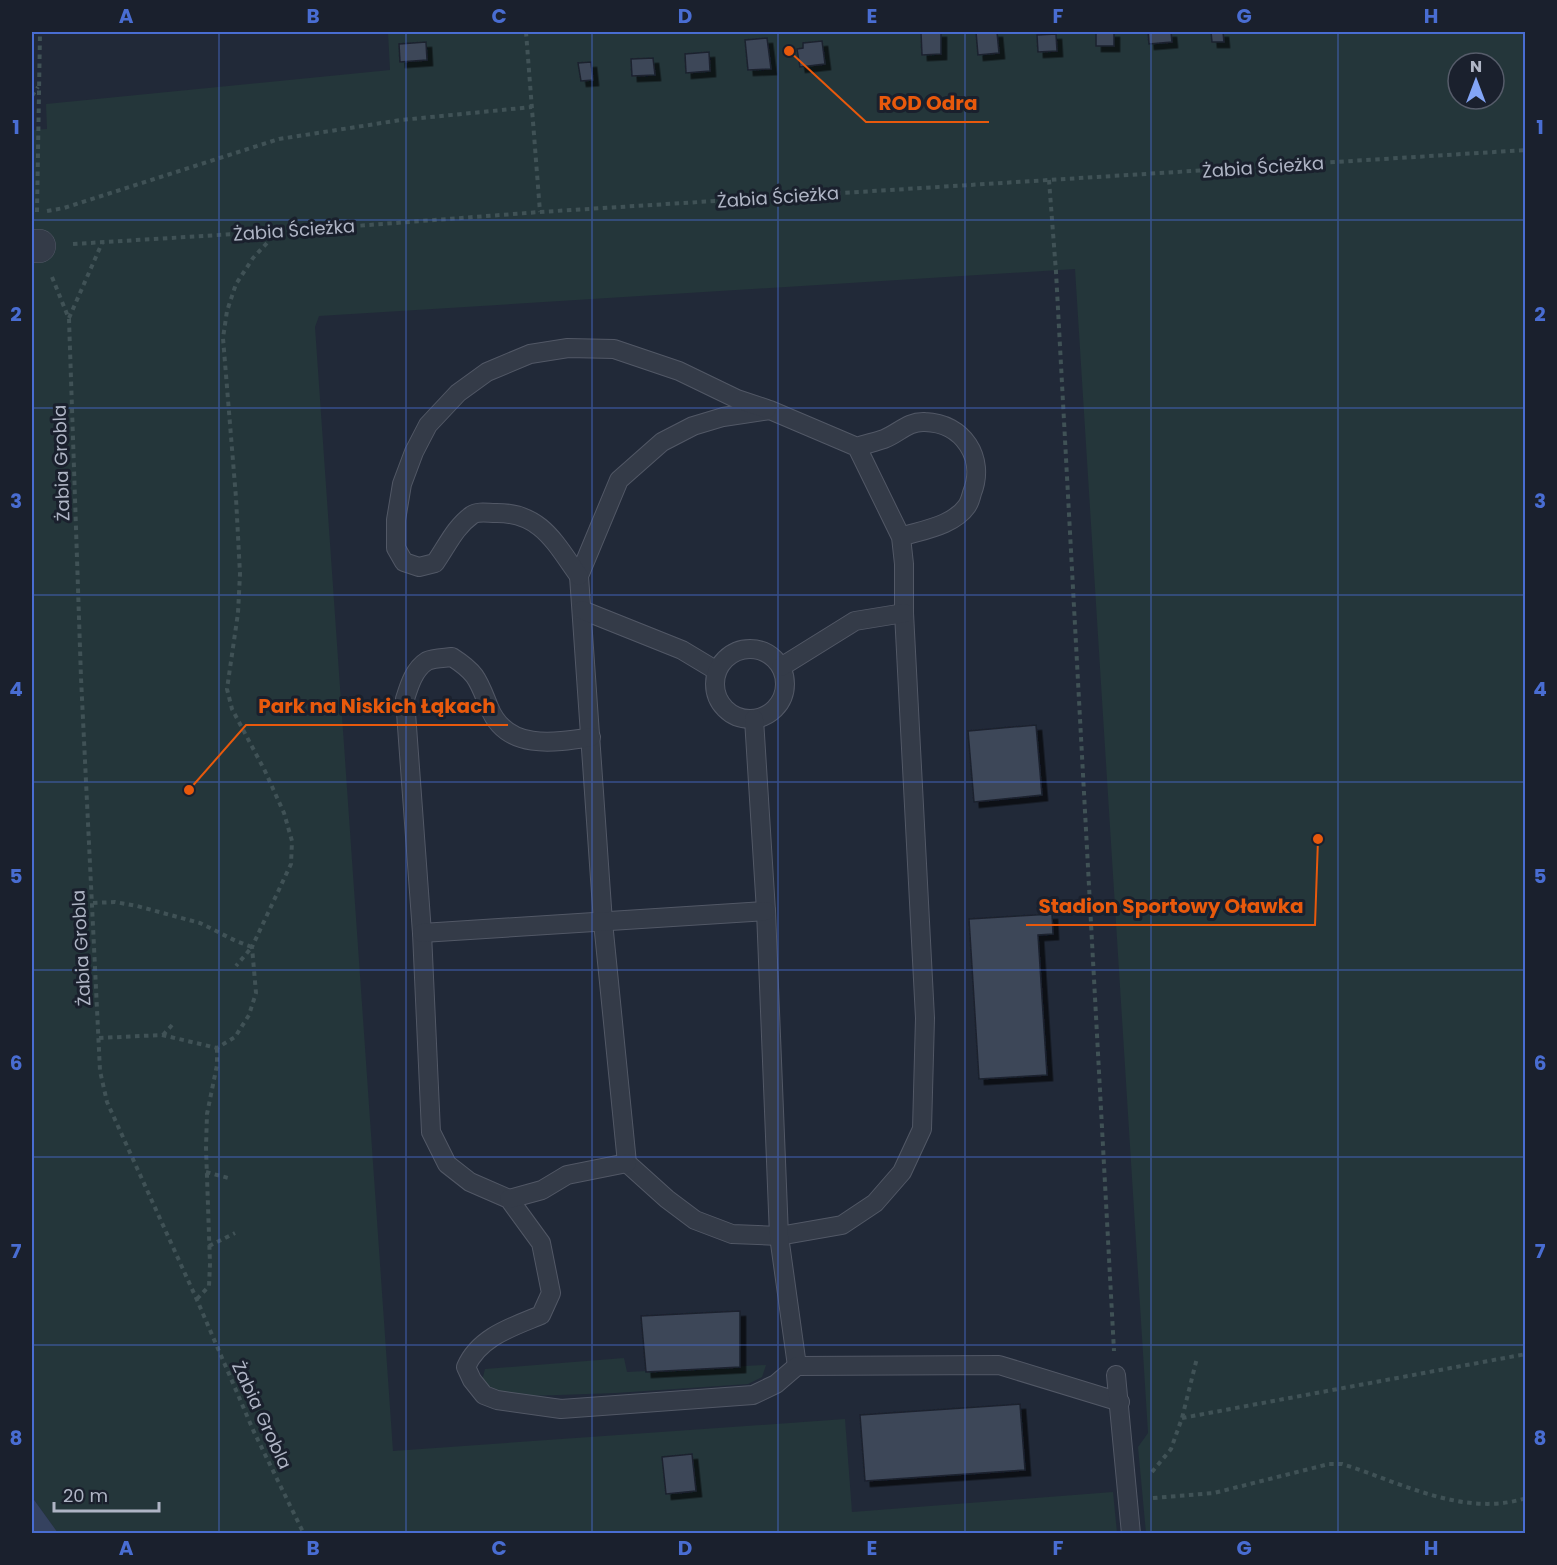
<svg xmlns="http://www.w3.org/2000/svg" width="1557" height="1565" viewBox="0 0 1557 1565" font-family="Poppins,sans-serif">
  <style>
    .green { fill: #24363a; fill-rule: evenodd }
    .water { fill: #35425f }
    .building { fill: #3d4658; stroke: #1c222f; stroke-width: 1.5; filter: url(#shadow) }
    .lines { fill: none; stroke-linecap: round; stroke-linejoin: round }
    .lane-casing { stroke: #525866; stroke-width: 20 }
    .street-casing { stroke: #525866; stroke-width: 34 }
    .path { stroke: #405256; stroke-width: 4; stroke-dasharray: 4.5 4.5; stroke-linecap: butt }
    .lane { stroke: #343b48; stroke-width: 18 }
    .street { stroke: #343b48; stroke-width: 33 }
    .grid { fill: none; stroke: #496dd2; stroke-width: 1.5; stroke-opacity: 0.55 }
    .labels { text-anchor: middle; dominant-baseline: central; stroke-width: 6; stroke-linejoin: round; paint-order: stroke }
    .street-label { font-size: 18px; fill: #afb5c5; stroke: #1a202d }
    .leader { fill: none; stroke: #e8590c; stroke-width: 2 }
    .callout-dot { fill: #e8590c; stroke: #1a202d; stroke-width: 2 }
    .callout-label { font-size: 20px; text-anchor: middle; font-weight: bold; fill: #e8590c; stroke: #1a202d; stroke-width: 6; stroke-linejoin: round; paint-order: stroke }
    .neatline { fill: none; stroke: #496dd2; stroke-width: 2 }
    .grid-label { font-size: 20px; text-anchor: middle; font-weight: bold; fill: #496dd2 }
  </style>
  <defs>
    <filter id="shadow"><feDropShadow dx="5.5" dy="5.5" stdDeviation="0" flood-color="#0009"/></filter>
  </defs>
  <rect width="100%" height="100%" fill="#212938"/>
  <!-- green -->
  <g class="green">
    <path d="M 388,32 L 1525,32 L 1525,1533 L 1146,1533 L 1138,1447 L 1148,1433 L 1075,269 L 319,316 L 315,327 L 393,1451 L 845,1419 L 852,1512 L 1113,1492 L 1117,1533 L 58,1533 L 32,1497 L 32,130 L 47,129 L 46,104 L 390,70 ZM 1458,63 L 1494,63 L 1494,99 L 1458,99 Z"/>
    <path d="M 624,1358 L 627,1372 L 766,1365 L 762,1377 L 748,1384 L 616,1393 L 502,1397 L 487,1393 L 482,1381 L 485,1369 Z"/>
  </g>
  <!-- water -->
  <path class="water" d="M 32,1497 L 58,1533 L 32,1533 Z"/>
  <!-- building -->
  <g class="building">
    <path d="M 921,32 L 941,32 L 941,54 L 922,55 Z"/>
    <path d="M 976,32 L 997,32 L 999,53 L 978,55 Z"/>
    <rect x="1096" y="32" width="18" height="14"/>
    <path d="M 1148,32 L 1171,32 L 1172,42 L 1149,44 Z"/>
    <path d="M 1211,32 L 1223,32 L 1224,42 L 1212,42 Z"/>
    <path d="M 1056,34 L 1057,51 L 1038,52 L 1037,35 Z"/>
    <path d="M 767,38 L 771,69 L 748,70 L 745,40 Z"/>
    <path d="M 822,41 L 825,64 L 800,67 L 797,49 L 803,48 L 803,43 Z"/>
    <path d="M 426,42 L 427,60 L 400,62 L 399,44 Z"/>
    <path d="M 709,52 L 710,71 L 686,73 L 685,54 Z"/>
    <path d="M 653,58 L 655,75 L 632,76 L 631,59 Z"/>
    <path d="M 591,62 L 593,80 L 581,81 L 578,63 Z"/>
    <path d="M 1036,725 L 1042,795 L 974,802 L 968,731 Z"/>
    <path d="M 1052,914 L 1053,934 L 1038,935 L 1047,1075 L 979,1079 L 969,919 Z"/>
    <path d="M 740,1311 L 740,1367 L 646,1372 L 641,1316 Z"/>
    <path d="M 1020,1404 L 1025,1470 L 865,1481 L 860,1415 Z"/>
    <path d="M 692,1454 L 696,1491 L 666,1494 L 662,1457 Z"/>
  </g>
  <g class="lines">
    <!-- lane casing -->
    <g class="lane-casing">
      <g id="lane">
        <path d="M 857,447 L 770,410 L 723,417 L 693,426 L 662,442 L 619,480 L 579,576 L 603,922 L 627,1163 L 667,1199 L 695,1220 L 732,1234 L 779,1236 L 842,1225 L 875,1203 L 902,1172 L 922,1129 L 925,1018 L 904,613 L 904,564 L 901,537 L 857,447 C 866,444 875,442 884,439 C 899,433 908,421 925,422 C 963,423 986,458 972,493 C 971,497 969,503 967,506 C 953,526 922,530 901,537"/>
        <path d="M 579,576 C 555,543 541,512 495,513 C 488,513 478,511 472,515 C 455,527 447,546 435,563 L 419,567 L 404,562 L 396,548 L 396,520 L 402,484 L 414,452 L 428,425 L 458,393 L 487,372 L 530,354 L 568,348 L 614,349 L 679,371 L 737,399 L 767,409"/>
        <path d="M 582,610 L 682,650 L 717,671"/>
        <circle cx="750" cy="684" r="35"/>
        <path d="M 781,667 L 855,621 L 904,613"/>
        <path d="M 754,719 L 766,911 L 779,1236 L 797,1366"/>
        <path d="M 591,737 C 554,743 506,751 489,707 C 478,680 477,673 452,657 C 444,658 433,658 427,661 C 414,669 409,686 405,699 L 422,933 L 431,1132 L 447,1164 L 470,1182 L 509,1199 L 541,1243 L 551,1293 L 541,1315 C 512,1327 479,1337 466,1367 L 472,1380 L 484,1395 L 497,1400 L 561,1409 L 753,1395 L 776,1384 L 797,1366 L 999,1365 L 1120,1402"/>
        <path d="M 422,933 L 766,911"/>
        <path d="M 509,1199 L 542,1190 L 567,1175 L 627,1163"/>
        <path d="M 1116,1375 L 1131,1534"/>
      </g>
    </g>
    <!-- street casing -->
    <g class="street-casing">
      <path id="street" d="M 32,246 L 39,246"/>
    </g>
    <!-- path -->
    <g class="path">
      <path d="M 526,32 L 540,212"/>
      <path d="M 32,96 L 38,87"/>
      <path d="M 1049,180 L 1056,272 L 1114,1351"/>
      <path d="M 47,211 L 64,208 L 279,139 L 401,120 L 532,107"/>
      <path d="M 37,212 L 40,32"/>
      <path d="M 73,244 L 316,229 L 540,212 L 1526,150"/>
      <path d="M 52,277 L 69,319 L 81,678 L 100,1071 L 107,1102 L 197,1300 L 254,1432 L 304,1534"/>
      <path d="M 69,318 L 102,243"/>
      <path d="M 93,903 L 115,902 L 137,906 L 200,923 L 236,941 L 252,947 L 236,966"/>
      <path d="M 163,1035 L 172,1025"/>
      <path d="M 99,1038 L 162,1035 L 217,1048 L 235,1037 L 249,1015 L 256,993 L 252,947 L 291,864 L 292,841 L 284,813 L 265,771 L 232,709 L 227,689 L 238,613 L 240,574 L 236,498 L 223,338 L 227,311 L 236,284 L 253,258 L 267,243 L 270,232"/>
      <path d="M 206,1172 L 232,1179"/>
      <path d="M 209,1246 L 235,1233"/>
      <path d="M 197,1299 L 209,1286 L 210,1264 L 206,1148 L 207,1114 L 217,1065 L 217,1048"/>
      <path d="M 1182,1418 L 1526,1354"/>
      <path d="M 1152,1472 L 1171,1449 L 1182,1418 L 1197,1358"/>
      <path d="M 1153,1498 L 1214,1493 L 1329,1464 L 1342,1464 C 1400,1482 1464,1518 1526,1498"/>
    </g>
    <!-- lane -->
    <use href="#lane" class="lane"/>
    <!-- street -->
    <use href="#street" class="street"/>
  </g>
  <!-- grid -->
  <path class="grid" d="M 219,32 L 219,1534M 406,32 L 406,1534M 592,32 L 592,1534M 778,32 L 778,1534M 965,32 L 965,1534M 1151,32 L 1151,1534M 1338,32 L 1338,1534M 32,220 L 1526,220M 32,408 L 1526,408M 32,595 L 1526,595M 32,782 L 1526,782M 32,970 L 1526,970M 32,1157 L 1526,1157M 32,1345 L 1526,1345"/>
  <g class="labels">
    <!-- street labels -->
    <g class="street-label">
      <text transform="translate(1263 167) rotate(-4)">Żabia Ścieżka</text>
      <text transform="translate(778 197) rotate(-4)">Żabia Ścieżka</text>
      <text transform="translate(294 230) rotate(-4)">Żabia Ścieżka</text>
      <text transform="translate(61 463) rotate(-92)">Żabia Grobla</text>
      <text transform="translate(81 948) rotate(-93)">Żabia Grobla</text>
      <text transform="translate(262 1415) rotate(65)">Żabia Grobla</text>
    </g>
  </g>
  <!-- callouts -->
  <path class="leader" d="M789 51L866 122H989M189 790L246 725H508M1318 839L1315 925H1026"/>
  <g class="callout-dot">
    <circle cx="789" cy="51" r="6"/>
    <circle cx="189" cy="790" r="6"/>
    <circle cx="1318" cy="839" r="6"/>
  </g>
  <g class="callout-label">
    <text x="928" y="110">ROD Odra</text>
    <text x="377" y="713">Park na Niskich Łąkach</text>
    <text x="1171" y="913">Stadion Sportowy Oławka</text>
  </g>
  <!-- border -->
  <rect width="1557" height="1565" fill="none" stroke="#1a202d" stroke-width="66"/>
  <!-- north arrow -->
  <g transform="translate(1476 81)"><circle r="28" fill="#1a202d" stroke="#565c6a" stroke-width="1.5"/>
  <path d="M0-4.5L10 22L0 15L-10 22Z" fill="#83a5f6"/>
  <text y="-9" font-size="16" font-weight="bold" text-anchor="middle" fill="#afb5c5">N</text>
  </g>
  <!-- scale -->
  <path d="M54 1502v9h105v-9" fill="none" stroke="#afb5c5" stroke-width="3"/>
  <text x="63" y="1502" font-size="18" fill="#afb5c5" stroke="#1a202d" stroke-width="4.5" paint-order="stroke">20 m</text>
  <rect x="33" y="33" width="1491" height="1499" class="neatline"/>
  <g class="grid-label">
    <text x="126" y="23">A</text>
    <text x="313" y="23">B</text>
    <text x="499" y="23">C</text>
    <text x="685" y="23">D</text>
    <text x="872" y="23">E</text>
    <text x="1058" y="23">F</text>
    <text x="1244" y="23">G</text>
    <text x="1431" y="23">H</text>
    <text x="16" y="134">1</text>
    <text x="1540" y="134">1</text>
    <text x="16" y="321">2</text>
    <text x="1540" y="321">2</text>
    <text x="16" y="508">3</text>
    <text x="1540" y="508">3</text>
    <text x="16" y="696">4</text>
    <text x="1540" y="696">4</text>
    <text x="16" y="883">5</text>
    <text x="1540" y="883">5</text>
    <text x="16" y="1070">6</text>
    <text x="1540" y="1070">6</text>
    <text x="16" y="1258">7</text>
    <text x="1540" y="1258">7</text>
    <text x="16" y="1445">8</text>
    <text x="1540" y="1445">8</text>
    <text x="126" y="1555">A</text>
    <text x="313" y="1555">B</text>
    <text x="499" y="1555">C</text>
    <text x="685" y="1555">D</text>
    <text x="872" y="1555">E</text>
    <text x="1058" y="1555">F</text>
    <text x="1244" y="1555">G</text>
    <text x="1431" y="1555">H</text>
  </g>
</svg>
